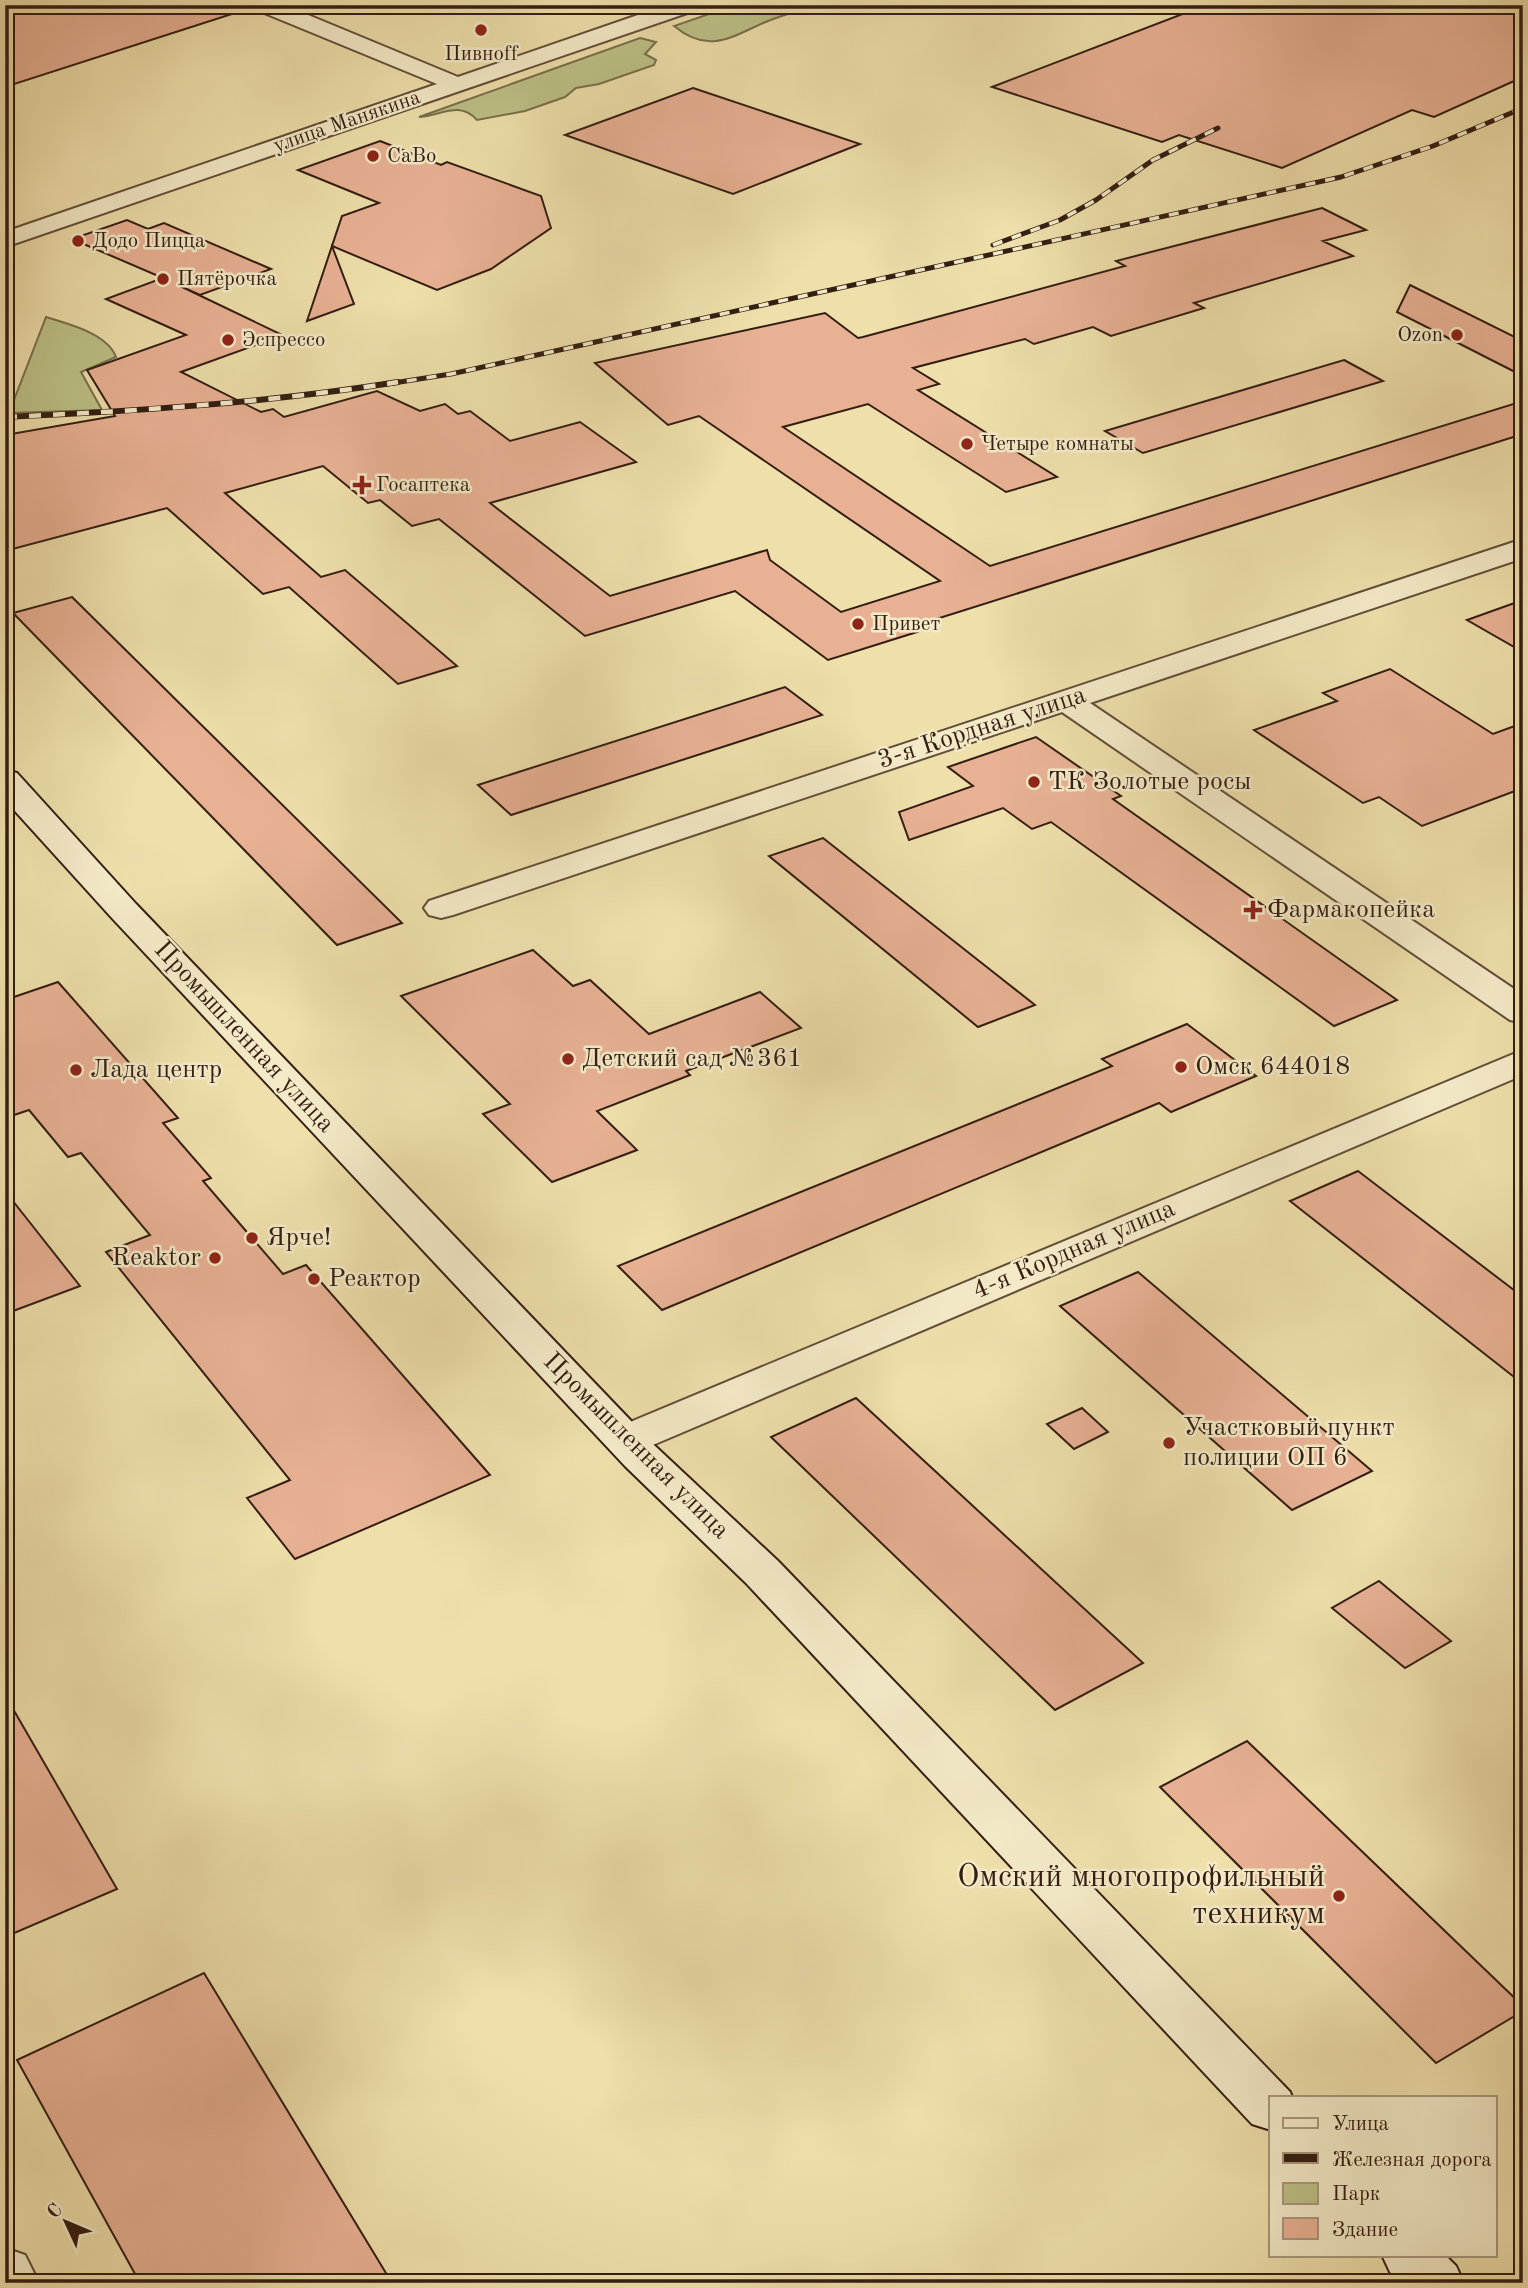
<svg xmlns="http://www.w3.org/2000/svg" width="1528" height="2288" viewBox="0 0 1528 2288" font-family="'Old Standard TT',serif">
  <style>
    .green { fill: #bcc187; stroke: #78704c; stroke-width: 2 }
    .building { fill: #e8b194; stroke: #331e12; stroke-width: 2 }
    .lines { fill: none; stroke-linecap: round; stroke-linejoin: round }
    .street-casing { stroke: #624e38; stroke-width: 4 }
    .secondary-casing { stroke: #331e12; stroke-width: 4 }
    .street { fill: #f4eac8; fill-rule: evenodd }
    .secondary { fill: #f4eac8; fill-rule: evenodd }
    .rail-far1-casing { stroke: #331e12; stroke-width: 5 }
    .rail-casing { stroke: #331e12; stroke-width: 6 }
    .rail-far1 { stroke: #f4eac8; stroke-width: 3.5; stroke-dasharray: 10; stroke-linecap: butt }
    .rail { stroke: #f4eac8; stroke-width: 4.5; stroke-dasharray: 12; stroke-linecap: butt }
    .poi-dot { fill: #8f2418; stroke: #f4eac8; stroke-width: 2.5 }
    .labels { text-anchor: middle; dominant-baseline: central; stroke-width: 5; stroke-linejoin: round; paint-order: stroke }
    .far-poi-label { font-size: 21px; fill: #331e12; stroke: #f4eac8; text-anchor: start }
    .far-street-label { font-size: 21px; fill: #331e12; stroke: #f4eac8 }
    .street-label { font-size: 26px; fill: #331e12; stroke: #f4eac8 }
    .poi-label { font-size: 26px; fill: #331e12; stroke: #f4eac8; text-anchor: start }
    .near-poi-label { font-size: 32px; fill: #331e12; stroke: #f4eac8; text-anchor: end }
  </style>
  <rect width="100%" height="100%" fill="#eedfab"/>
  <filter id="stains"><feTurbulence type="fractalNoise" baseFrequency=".00286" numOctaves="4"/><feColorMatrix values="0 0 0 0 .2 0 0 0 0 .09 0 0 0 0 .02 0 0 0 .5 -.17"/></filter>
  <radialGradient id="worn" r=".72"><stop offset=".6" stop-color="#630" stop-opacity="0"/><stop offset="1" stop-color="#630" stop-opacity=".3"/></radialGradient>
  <!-- green -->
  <g class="green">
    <path d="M 735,5 L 820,5 C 803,10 784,14 768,21 C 734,35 710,56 674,26 Z"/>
    <path d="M 640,38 L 656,42 L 645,54 L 656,60 L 654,65 L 599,84 L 576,88 L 565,97 L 525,111 L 477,120 C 459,100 441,116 419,117 Z"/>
    <path d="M 46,317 C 68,324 107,333 116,357 L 81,372 L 102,410 L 9,413 Z"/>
  </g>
  <!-- building -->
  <g class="building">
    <path d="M 42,5 L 237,5 L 238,12 L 5,87 L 5,15 Z"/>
    <path d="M 1206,5 L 1523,5 L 1523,77 L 1434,117 L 1412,110 L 1282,168 L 1179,135 L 1162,142 L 992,87 Z"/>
    <path d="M 693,88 L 860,144 L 733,194 L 565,135 Z"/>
    <path d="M 380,141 L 441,165 L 447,162 L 541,196 L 551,228 L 491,269 L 437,290 L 332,246 L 342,216 L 379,203 L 298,170 Z"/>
    <path d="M 1322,208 L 1366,230 L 1323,241 L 1353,256 L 1194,303 L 1204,308 L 1111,336 L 1093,327 L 1034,344 L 1025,339 L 913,368 L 939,384 L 918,390 L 1057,477 L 1006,492 L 868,404 L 783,427 L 990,566 L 1523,401 L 1523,434 L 911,627 L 917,632 L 828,660 L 735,591 L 585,636 L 439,519 L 412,526 L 380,500 L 368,503 L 323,466 L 225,493 L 321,577 L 345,570 L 457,666 L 398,684 L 289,587 L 263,594 L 167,508 L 5,551 L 5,435 L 115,416 L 87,370 L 186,335 L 106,299 L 163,278 L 72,239 L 127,220 L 148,229 L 164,223 L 271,269 L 200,295 L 180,286 L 303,345 L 256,345 L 181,372 L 261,412 L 273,409 L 284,417 L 377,391 L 420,411 L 445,404 L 458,414 L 470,411 L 510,441 L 580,422 L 636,462 L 490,503 L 610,596 L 767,550 L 770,560 L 841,612 L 940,581 L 699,416 L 668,425 L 595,363 L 825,313 L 858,338 L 863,337 L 1125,266 L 1116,261 Z"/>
    <path d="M 332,246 L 354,304 L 307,321 Z"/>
    <path d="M 1410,285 L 1523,341 L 1523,376 L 1397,312 Z"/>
    <path d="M 1344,360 L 1383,381 L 1143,453 L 1105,431 Z"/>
    <path d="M 72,597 L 242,765 L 402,923 L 337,945 L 13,613 Z"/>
    <path d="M 1523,600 L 1523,652 L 1467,620 Z"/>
    <path d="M 1390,669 L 1493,734 L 1523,723 L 1523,788 L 1422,826 L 1379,797 L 1363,803 L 1254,730 L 1337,701 L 1323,693 Z"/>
    <path d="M 785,687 L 822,715 L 511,815 L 478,785 Z"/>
    <path d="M 1036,737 L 1121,796 L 1113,799 L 1397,1000 L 1334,1026 L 1051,822 L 1032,829 L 1003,808 L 909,840 L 899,812 L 973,786 L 948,767 Z"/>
    <path d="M 823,838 L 1002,979 L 1035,1005 L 978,1027 L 769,856 Z"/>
    <path d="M 533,950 L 573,986 L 590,980 L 649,1034 L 760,992 L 801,1028 L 686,1071 L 690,1075 L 597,1111 L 637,1150 L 552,1182 L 483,1114 L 510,1104 L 401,996 Z"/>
    <path d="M 58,982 L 178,1118 L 163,1123 L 211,1178 L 203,1181 L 283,1274 L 306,1265 L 490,1475 L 295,1559 L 247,1498 L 290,1480 L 106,1252 L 150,1235 L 81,1153 L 68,1157 L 29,1110 L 5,1118 L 5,1000 Z"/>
    <path d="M 1187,1024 L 1256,1076 L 1171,1112 L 1159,1103 L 662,1310 L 618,1266 L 1112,1066 L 1102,1059 Z"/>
    <path d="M 1358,1171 L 1523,1297 L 1523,1384 L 1290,1201 Z"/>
    <path d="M 5,1191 L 80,1286 L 5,1314 Z"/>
    <path d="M 1138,1272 L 1372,1471 L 1292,1510 L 1060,1306 Z"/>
    <path d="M 856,1398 L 1143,1663 L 1055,1710 L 771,1437 Z"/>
    <path d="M 1082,1408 L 1108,1432 L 1074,1449 L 1047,1424 Z"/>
    <path d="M 1379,1581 L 1451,1641 L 1405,1668 L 1332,1608 Z"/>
    <path d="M 5,1695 L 117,1889 L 5,1937 Z"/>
    <path d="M 1247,1741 L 1523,2006 L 1523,2011 L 1436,2063 L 1160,1787 Z"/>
    <path d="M 204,1973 L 392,2283 L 140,2283 L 17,2060 Z"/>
  </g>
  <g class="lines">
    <!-- street casing -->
    <g class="street-casing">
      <g id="street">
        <path d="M 255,5 L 284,5 L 458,77 L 667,5 L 698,5 L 696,10 L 5,247 L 5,232 L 437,84 L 257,10 Z"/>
        <path d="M 1523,539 L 1523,558 L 1090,703 L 1523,995 L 1523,1023 L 1510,1020 L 1062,712 L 453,915 L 441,918 L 429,915 L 424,908 L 429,901 Z"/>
        <path d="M 1523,1050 L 1523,1075 L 641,1450 L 626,1454 L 611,1450 L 605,1440 L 611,1430 Z"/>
        <path d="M 5,2248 L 25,2255 L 39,2283 L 5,2283 Z"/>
      </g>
    </g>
    <!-- secondary casing -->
    <g class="secondary-casing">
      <g id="secondary">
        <path d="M 5,770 L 17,773 L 136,904 L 655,1446 L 778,1561 L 1290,2092 L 1292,2097 L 1271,2097 L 1271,2130 L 1252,2124 L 746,1583 L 625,1466 L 112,918 L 5,800 Z"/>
        <path d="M 1382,2255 L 1445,2255 L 1456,2266 L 1464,2283 L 1400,2283 L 1390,2272 Z"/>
      </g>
    </g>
    <!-- street -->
    <use href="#street" class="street"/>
    <!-- secondary -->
    <use href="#secondary" class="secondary"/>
    <!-- rail-far1 casing -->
    <g class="rail-far1-casing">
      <g id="rail-far1">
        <path d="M 993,245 L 1060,220 L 1096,200 L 1153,160 L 1218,128"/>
        <path d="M 387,384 L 451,374 L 1341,177 L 1433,146 L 1523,108"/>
      </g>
    </g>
    <!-- rail casing -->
    <g class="rail-casing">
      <path id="rail" d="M 5,417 C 137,411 267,403 398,382"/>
    </g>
    <!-- rail-far1 -->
    <use href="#rail-far1" class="rail-far1"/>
    <!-- rail -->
    <use href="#rail" class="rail"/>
  </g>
  <!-- markers -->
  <g class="poi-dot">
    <circle cx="481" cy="30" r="7"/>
    <circle cx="373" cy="156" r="7"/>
    <circle cx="78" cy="241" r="7"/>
    <circle cx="163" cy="279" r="7"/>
    <circle cx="1457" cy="335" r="7"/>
    <circle cx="228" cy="340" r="7"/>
    <circle cx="967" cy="444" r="7"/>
    <path d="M358.5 474.5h7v7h7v7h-7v7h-7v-7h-7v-7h7z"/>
    <circle cx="858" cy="624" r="7"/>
    <circle cx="1034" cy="782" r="7"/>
    <path d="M1249.5 899.5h7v7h7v7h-7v7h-7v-7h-7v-7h7z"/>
    <circle cx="568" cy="1059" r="7"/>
    <circle cx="1181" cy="1067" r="7"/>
    <circle cx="76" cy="1070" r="7"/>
    <circle cx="252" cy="1238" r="7"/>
    <circle cx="215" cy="1258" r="7"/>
    <circle cx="314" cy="1279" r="7"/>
    <circle cx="1169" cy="1443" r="7"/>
    <circle cx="1339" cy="1896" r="7"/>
  </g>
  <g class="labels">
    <!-- far-poi labels -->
    <g class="far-poi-label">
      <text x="481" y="54" text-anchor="middle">Пивноff</text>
      <text x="387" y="156">СаВо</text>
      <text x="92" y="241">Додо Пицца</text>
      <text x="177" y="279">Пятёрочка</text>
      <text x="1443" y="335" text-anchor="end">Ozon</text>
      <text x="242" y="340">Эспрессо</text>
      <text x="981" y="444">Четыре комнаты</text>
      <text x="376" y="485">Госаптека</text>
      <text x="872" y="624">Привет</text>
    </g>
    <!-- far-street labels -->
    <g class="far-street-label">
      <text transform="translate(347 122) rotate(-19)">улица Манякина</text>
    </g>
    <!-- street labels -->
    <g class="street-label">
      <text transform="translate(982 728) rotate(-18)">3-я Кордная улица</text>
      <text transform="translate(244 1037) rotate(47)">Промышленная улица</text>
      <text transform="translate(1074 1250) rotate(-23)">4-я Кордная улица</text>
      <text transform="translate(636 1446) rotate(45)">Промышленная улица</text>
    </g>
    <!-- poi labels -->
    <g class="poi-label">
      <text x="1048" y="782">ТК Золотые росы</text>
      <text x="1267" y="910">Фармакопейка</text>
      <text x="582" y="1059">Детский сад №361</text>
      <text x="1195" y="1067">Омск 644018</text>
      <text x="90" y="1070">Лада центр</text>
      <text x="266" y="1238">Ярче!</text>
      <text x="201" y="1258" text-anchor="end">Reaktor</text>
      <text x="328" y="1279">Реактор</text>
      <text x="1183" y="1428">Участковый пункт<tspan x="1183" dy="30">полиции ОП 6</tspan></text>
    </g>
    <!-- near-poi labels -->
    <g class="near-poi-label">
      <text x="1325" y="1878">Омский многопрофильный<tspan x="1325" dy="37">техникум</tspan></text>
    </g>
  </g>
  <!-- margin -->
  <rect width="1528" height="2288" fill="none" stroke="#eedfab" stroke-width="28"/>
  <rect x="7" y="7" width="1514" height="2274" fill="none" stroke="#331e12" stroke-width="3.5"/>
  <rect x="14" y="14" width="1500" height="2260" fill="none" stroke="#331e12" stroke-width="2"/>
  <!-- legend -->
  <rect x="1269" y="2096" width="228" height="161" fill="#f4eac8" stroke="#a7987f" stroke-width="2"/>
  <rect x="1283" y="2118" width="35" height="10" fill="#f4eac8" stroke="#a7987f" stroke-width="2"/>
  <text x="1332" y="2130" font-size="21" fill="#331e12">Улица</text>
  <rect x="1283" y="2153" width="35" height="10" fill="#331e12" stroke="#a7987f" stroke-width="2"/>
  <text x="1332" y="2166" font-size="21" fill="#331e12">Железная дорога</text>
  <rect x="1283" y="2183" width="35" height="21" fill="#bcc187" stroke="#a7987f" stroke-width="2"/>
  <text x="1332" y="2200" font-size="21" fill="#331e12">Парк</text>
  <rect x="1283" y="2218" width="35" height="21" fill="#e8b194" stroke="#a7987f" stroke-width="2"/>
  <text x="1332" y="2236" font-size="21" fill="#331e12">Здание</text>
  <!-- north arrow -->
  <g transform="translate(66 2222) rotate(314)" stroke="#f4eac8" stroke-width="5" paint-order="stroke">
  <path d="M0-5L12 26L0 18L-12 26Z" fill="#331e12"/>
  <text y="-10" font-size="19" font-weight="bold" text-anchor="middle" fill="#331e12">С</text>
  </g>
  <rect width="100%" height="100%" filter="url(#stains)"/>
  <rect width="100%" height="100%" fill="url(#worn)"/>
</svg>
